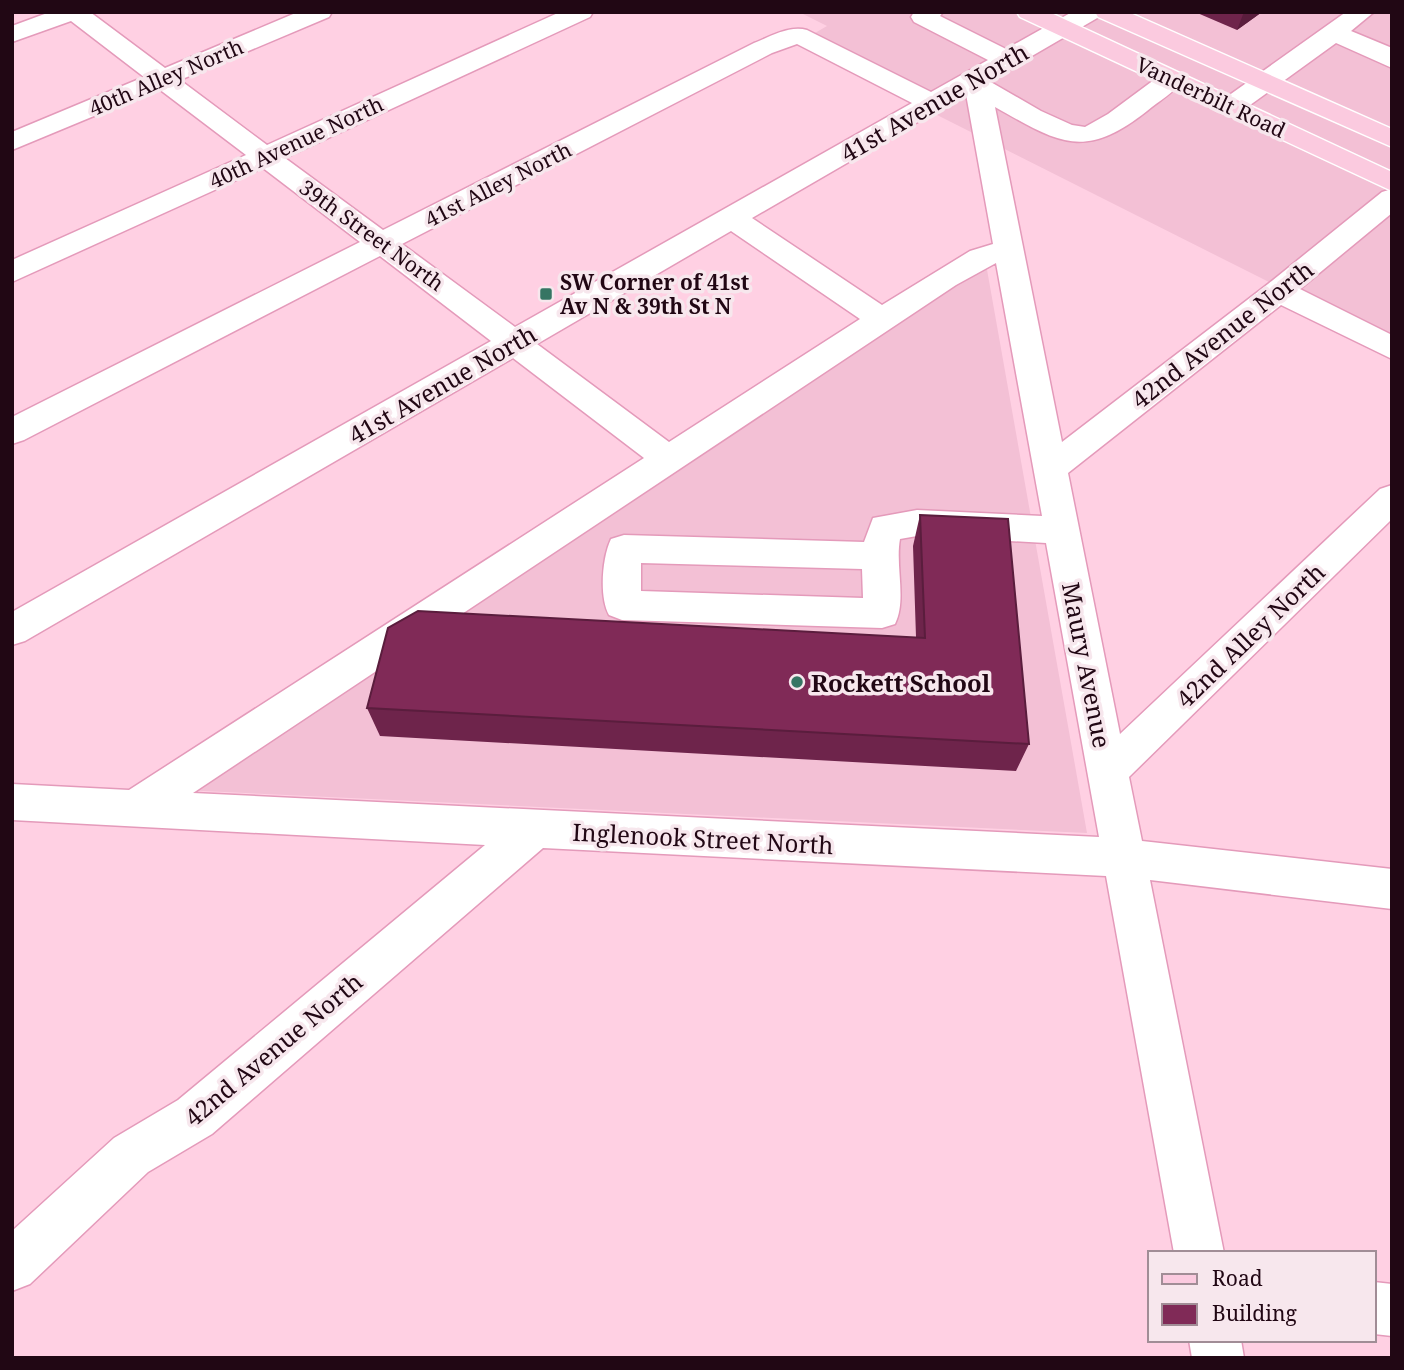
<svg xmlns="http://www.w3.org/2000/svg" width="1404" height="1370" viewBox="0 0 1404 1370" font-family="'Noto Serif',serif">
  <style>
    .built { fill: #f3c0d5 }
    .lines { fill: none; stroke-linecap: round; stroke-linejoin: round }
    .minor-casing { stroke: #e49aba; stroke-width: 3 }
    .major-casing { stroke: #fff; stroke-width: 3 }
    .minor { fill: #fff; fill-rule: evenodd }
    .major { fill: #fbcadf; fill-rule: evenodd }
    .wall { fill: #6e244b }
    .shaded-wall { fill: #5a1d3d }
    .building { fill: #802a57; stroke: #5a1d3d; stroke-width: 2 }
    .poi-dot { fill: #367563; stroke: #f7e7ed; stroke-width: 2.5 }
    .labels { text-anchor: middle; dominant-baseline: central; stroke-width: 7; stroke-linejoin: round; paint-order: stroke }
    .far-street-label { font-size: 21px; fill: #210714; stroke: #f7e7ed }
    .far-poi-label { font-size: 21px; font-weight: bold; fill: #210714; stroke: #f7e7ed; text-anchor: start }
    .street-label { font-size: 24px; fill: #210714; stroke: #f7e7ed }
    .poi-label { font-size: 24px; font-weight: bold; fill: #210714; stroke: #f7e7ed; text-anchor: start }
  </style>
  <rect width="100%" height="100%" fill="#ffd0e3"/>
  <!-- built -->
  <g class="built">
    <path d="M 799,12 L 1392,12 L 1392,344 L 796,44 L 827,26 Z"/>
    <path d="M 986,264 L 1087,833 L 182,790 Z"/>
  </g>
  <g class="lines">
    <!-- minor casing -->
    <g class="minor-casing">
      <g id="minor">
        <path d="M 50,12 L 90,12 L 165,68 L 298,12 L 332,12 L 329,17 L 180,80 L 267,145 L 560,12 L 593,12 L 590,17 L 285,158 L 383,230 L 754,43 C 770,37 789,25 807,30 L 931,92 L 988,60 L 914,22 L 911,17 L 914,12 L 943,12 L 940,16 L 1006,49 L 1072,12 L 1102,12 L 1099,17 L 989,81 L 1041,111 L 1072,125 L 1085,127 L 1108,114 L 1162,74 L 1171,71 L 1180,74 L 1184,79 C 1175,92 1159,101 1147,111 C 1084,161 1059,143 995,107 L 1062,442 L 1268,284 L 1382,192 L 1392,189 L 1392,213 L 1300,289 L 1392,335 L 1392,359 L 1281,305 L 1068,473 L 1120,734 L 1380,489 L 1392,485 L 1392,519 L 1129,777 L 1142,841 L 1392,869 L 1392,909 L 1150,880 L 1224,1253 L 1174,1253 L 1106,876 L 543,848 L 212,1134 L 148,1172 L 30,1284 L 12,1291 L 12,1231 L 114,1138 L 178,1100 L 485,845 L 12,820 L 12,784 L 129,790 L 644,458 L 513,358 L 25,641 L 12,645 L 12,612 L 491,341 L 380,256 L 24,440 L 12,444 L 12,417 L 360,242 L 263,168 L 12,282 L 12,260 L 246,155 L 159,89 L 12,150 L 12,132 L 144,77 L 71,21 L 12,42 L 12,26 ZM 797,44 L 912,103 L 515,327 L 402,244 L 772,53 ZM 966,94 L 993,244 L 970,251 L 882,305 L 752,218 ZM 731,231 L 860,319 L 669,442 L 537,344 ZM 996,263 L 1042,516 L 917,510 L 873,518 L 864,542 L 624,535 L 611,539 C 602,558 599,597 609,615 L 622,620 L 882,628 L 895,624 C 907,600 895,566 900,539 L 917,536 L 1046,543 L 1099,837 L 193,793 L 956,285 ZM 641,563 L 862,569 L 863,598 L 641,591 Z"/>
        <path d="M 1346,12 L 1374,12 L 1351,31 L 1392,48 L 1392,68 L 1336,43 L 1239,113 L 1230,115 L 1221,113 L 1217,107 L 1221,101 Z"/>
        <path d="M 1374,1282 L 1392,1284 L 1392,1336 L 1374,1334 Z"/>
        <path d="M 1189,1340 L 1241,1340 L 1244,1358 L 1192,1358 Z"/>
      </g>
    </g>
    <!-- major casing -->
    <g class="major-casing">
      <g id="major">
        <path d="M 1017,12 L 1049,12 L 1392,172 L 1392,191 L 1020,17 Z"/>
        <path d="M 1095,12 L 1128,12 L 1392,129 L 1392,147 L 1098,17 Z"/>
      </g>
    </g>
    <!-- minor -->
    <use href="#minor" class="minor"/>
    <!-- major -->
    <use href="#major" class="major"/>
  </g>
  <!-- wall -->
  <g class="wall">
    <path d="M 1195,12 L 1262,12 L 1237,30 Z"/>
    <path d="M 920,515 L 1029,744 L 1016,771 L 380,736 L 367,708 L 916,637 L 913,546 Z"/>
  </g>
  <!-- shaded-wall -->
  <path class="shaded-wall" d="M 1244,12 L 1262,12 L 1237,30 Z"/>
  <!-- building -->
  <path class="building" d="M 920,515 L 1008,519 L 1029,744 L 367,708 L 388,628 L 418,611 L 925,638 Z"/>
  <!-- markers -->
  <g class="poi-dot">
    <rect x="539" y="287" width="14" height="14" rx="3.5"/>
    <circle cx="797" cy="682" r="7"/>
  </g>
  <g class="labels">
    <!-- far-street labels -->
    <g class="far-street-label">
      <text transform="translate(166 77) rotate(-23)">40th Alley North</text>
      <text transform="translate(1211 97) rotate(25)">Vanderbilt Road</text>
      <text transform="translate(296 142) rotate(-25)">40th Avenue North</text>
      <text transform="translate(498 184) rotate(-27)">41st Alley North</text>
      <text transform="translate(372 235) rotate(36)">39th Street North</text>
    </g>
    <!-- far-poi labels -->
    <g class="far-poi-label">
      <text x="560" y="282">SW Corner of 41st<tspan x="560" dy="24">Av N &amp; 39th St N</tspan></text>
    </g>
    <!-- street labels -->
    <g class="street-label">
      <text transform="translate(934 102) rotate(-30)">41st Avenue North</text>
      <text transform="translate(1222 334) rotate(-38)">42nd Avenue North</text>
      <text transform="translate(442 384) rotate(-30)">41st Avenue North</text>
      <text transform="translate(1250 635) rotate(-44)">42nd Alley North</text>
      <text transform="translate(1087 665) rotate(79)">Maury Avenue</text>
      <text transform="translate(703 838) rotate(3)">Inglenook Street North</text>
      <text transform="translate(273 1049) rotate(-40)">42nd Avenue North</text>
    </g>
    <!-- poi labels -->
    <g class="poi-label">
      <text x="811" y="682">Rockett School</text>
    </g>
  </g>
  <!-- border -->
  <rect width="1404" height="1370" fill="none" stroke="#210714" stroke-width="28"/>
  <!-- legend -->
  <rect x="1148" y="1251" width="228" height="91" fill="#f7e7ed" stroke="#a18d96" stroke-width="2"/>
  <rect x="1162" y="1274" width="35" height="10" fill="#fbcadf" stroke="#a18d96" stroke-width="2"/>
  <text x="1212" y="1286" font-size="21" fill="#210714">Road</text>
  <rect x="1162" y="1304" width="35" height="21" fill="#802a57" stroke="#a18d96" stroke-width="2"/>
  <text x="1212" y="1321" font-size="21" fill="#210714">Building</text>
</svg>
